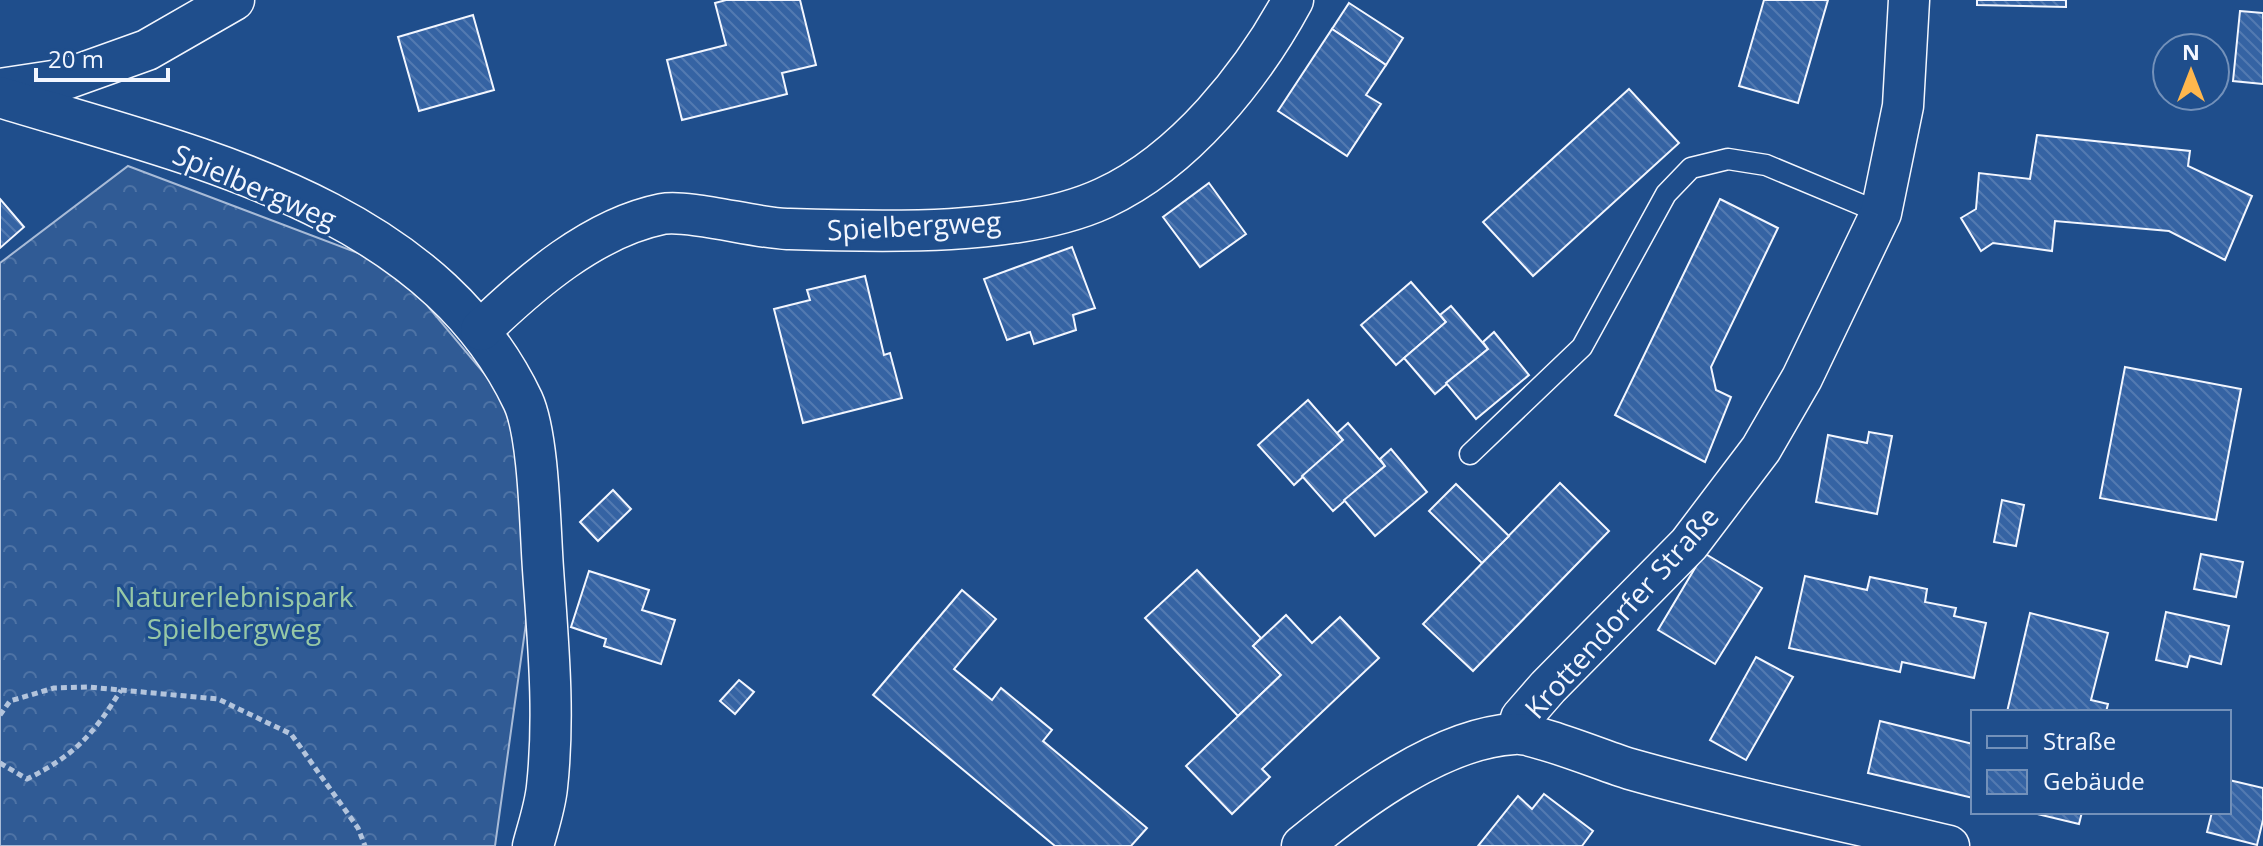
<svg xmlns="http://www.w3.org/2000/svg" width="2263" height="846" viewBox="0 0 2263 846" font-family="'Open Sans',sans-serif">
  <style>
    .forest { fill: url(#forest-crowns); stroke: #a8bbd7; stroke-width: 2 }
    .building { fill: url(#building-back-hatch); stroke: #f2f6ff; stroke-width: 2 }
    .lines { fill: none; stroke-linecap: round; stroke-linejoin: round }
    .service-casing { stroke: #f2f6ff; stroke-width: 23 }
    .minor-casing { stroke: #f2f6ff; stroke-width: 43 }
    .path { stroke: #b3c4dc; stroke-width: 5; stroke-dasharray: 6 4; stroke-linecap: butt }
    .service { stroke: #1f4e8c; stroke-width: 20 }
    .minor { stroke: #1f4e8c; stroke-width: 40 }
    .labels { text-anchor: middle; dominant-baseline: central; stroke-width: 6; stroke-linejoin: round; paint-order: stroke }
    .street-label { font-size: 28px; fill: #f2f6ff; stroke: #1f4e8c }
    .park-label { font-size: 28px; fill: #97c8a6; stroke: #1f4e8c }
  </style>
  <defs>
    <pattern id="forest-crowns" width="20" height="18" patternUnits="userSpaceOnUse" patternTransform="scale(2)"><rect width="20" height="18" fill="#305b95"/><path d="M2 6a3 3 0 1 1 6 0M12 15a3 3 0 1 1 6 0" fill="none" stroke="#4e73a5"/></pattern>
    <pattern id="building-back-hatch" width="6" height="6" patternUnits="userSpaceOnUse" patternTransform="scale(2)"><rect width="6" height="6" fill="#3563a3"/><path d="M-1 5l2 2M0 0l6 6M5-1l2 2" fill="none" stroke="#537ab1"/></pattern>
  </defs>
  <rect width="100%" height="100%" fill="#1f4e8c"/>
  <!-- forest -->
  <path class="forest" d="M 128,166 L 395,267 L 540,440 L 544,494 L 495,846 L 0,846 L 0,263 Z"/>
  <!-- building -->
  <g class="building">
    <path d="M 726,0 L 800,0 L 816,65 L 782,73 L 787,94 L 682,120 L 667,60 L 726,45 L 715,3 Z"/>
    <path d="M 1764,0 L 1828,0 L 1798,103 L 1739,86 Z"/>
    <path d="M 1977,0 L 2066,0 L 2066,7 L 1977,5 Z"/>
    <path d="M 1349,3 L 1403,38 L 1386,65 L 1332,29 Z"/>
    <path d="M 2240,11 L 2263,13 L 2263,84 L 2233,81 Z"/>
    <path d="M 473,15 L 494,90 L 419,111 L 398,37 Z"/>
    <path d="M 1332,29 L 1386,65 L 1366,95 L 1381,104 L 1347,156 L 1278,111 Z"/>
    <path d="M 1629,89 L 1679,143 L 1533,276 L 1483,222 Z"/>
    <path d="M 2037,135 L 2190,151 L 2188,166 L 2252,196 L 2225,260 L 2169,231 L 2055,221 L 2052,251 L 1993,243 L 1981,251 L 1961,218 L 1976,209 L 1979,173 L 2030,179 Z"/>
    <path d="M 1209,183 L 1246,234 L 1200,267 L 1163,217 Z"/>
    <path d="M 0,199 L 24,227 L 0,248 Z"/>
    <path d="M 1720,199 L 1778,228 L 1711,367 L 1716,390 L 1731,397 L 1705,462 L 1615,415 Z"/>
    <path d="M 1072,247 L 1095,308 L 1073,315 L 1076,330 L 1034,344 L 1030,332 L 1007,340 L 984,279 Z"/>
    <path d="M 865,276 L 884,355 L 890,353 L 902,398 L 803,423 L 774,309 L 810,300 L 807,290 Z"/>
    <path d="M 1411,282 L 1446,322 L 1396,365 L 1361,325 Z"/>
    <path d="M 1451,306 L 1488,349 L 1435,394 L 1404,358 L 1446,322 L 1440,315 Z"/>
    <path d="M 1494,332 L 1529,375 L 1476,419 L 1446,383 L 1488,349 L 1483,342 Z"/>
    <path d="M 2125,367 L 2241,389 L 2216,520 L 2100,498 Z"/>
    <path d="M 1308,400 L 1343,440 L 1294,485 L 1258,445 Z"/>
    <path d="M 1348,423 L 1385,466 L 1333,511 L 1302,476 L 1343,440 L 1337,433 Z"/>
    <path d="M 1869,432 L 1892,436 L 1877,514 L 1816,502 L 1828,435 L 1867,443 Z"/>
    <path d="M 1391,449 L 1427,492 L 1375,536 L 1344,500 L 1385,466 L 1380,459 Z"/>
    <path d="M 1560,483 L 1609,531 L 1473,671 L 1423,624 Z"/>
    <path d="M 1456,484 L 1509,536 L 1482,563 L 1429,511 Z"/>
    <path d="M 613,490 L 631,509 L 598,541 L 580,522 Z"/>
    <path d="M 2002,500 L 2024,505 L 2016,546 L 1994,542 Z"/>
    <path d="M 1704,553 L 1762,588 L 1715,664 L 1658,630 Z"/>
    <path d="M 2201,554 L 2243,562 L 2236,597 L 2194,589 Z"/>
    <path d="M 1197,570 L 1261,638 L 1253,646 L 1281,675 L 1238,716 L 1145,618 Z"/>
    <path d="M 589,571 L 649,590 L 642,610 L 675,620 L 661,664 L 604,646 L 606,639 L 571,627 Z"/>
    <path d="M 1805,576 L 1867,590 L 1870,577 L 1927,589 L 1925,602 L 1956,608 L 1954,616 L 1986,623 L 1974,678 L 1902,662 L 1900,672 L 1789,648 Z"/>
    <path d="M 962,590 L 996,619 L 954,669 L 992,700 L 1001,688 L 1052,730 L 1043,741 L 1147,828 L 1131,846 L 1055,846 L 873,695 Z"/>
    <path d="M 2166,612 L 2229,626 L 2221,664 L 2190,656 L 2187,667 L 2156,660 Z"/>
    <path d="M 2030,613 L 2108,633 L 2091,700 L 2108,704 L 2106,712 L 2007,712 Z"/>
    <path d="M 1286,615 L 1312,643 L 1340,617 L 1379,658 L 1262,769 L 1270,777 L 1232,814 L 1186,766 L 1281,675 L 1253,646 Z"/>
    <path d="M 1756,657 L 1793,677 L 1746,760 L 1710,740 Z"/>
    <path d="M 739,680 L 754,692 L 735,714 L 720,701 Z"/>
    <path d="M 1880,721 L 1973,744 L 1973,798 L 1868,773 Z"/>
    <path d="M 2229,780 L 2263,788 L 2263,820 L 2257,845 L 2207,832 L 2212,812 L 2229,812 Z"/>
    <path d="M 1544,794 L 1593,831 L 1582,846 L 1478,846 L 1518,796 L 1532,809 Z"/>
    <path d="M 2029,812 L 2082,812 L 2079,824 Z"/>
  </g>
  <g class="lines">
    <!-- service casing -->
    <g class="service-casing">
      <path id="service" d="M 1470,454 L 1582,347 L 1666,194 L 1691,168 L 1728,159 L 1766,165 L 1881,213"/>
    </g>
    <!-- minor casing -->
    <g class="minor-casing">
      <g id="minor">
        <path d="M 0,89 L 66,79 L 147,50 L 234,0"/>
        <path d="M 0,97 C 188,155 430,205 523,401 C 539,436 540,527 543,569 C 548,642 555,714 547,787 C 545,807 538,827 533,846"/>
        <path d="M 481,330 C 531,282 593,228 662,214 C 688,209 755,228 787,229 C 879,232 1020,237 1104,198 C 1184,161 1252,76 1293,0"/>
        <path d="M 1518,733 L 1521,718 L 1548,687 L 1689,544 L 1761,449 L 1802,378 L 1881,213 L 1903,106 L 1909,0"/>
        <path d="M 1302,846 C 1357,801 1441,738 1514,734 C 1534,732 1606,762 1630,769 C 1735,799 1843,820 1949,846"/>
      </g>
    </g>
    <!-- path -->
    <g class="path">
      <path d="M 0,715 L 10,701 L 54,688 L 88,687 L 218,699 L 291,734 L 358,828 L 365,846"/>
      <path d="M 0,763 L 27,779 C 75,755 93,735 121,690"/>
    </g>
    <!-- service -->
    <use href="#service" class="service"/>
    <!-- minor -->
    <use href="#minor" class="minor"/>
  </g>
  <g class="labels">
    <!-- street labels -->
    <g class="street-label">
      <text transform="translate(255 186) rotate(23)">Spielbergweg</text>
      <text transform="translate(914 225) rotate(-3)">Spielbergweg</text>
      <text transform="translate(1621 612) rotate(-48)">Krottendorfer Straße</text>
    </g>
    <!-- park labels -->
    <g class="park-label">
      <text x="234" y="596">Naturerlebnispark<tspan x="234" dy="32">Spielbergweg</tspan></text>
    </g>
  </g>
  <!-- legend -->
  <rect x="1971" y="710" width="260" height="104" fill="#1f4e8c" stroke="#7391ba" stroke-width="2"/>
  <rect x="1987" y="736" width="40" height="12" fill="#1f4e8c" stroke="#7391ba" stroke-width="2"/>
  <text x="2043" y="750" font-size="24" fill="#f2f6ff">Straße</text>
  <rect x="1987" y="770" width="40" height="24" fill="url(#building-back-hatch)" stroke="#7391ba" stroke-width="2"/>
  <text x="2043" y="790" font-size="24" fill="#f2f6ff">Gebäude</text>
  <!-- north arrow -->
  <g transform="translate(2191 72)"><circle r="38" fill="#1f4e8c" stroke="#7391ba" stroke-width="2"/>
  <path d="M0-6L14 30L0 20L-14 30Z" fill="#ffb74d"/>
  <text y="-12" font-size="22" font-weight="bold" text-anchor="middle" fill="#f2f6ff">N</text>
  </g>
  <!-- scale -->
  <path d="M36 68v12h132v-12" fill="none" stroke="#f2f6ff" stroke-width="4"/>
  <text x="48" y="68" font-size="24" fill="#f2f6ff" stroke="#1f4e8c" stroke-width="6" paint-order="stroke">20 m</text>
</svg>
